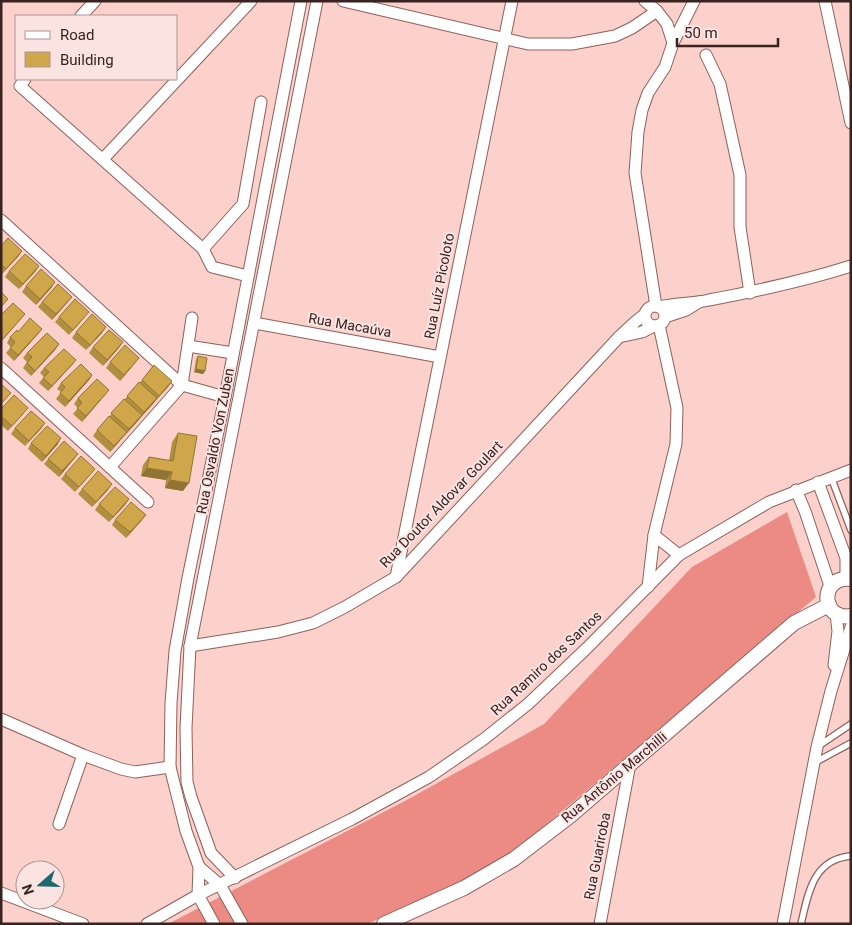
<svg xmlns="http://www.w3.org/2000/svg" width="852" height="925" viewBox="0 0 852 925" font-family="Roboto,sans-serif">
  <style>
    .forest { fill: #ec8b84 }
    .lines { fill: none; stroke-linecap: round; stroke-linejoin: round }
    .service-casing { stroke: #8f5f5b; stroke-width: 8 }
    .minor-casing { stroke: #8f5f5b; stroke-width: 13 }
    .tertiary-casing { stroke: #8f5f5b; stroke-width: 16 }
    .service { stroke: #fff; stroke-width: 5.5 }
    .minor { stroke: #fff; stroke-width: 11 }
    .tertiary { stroke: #fff; stroke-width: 14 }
    .wall { fill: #b28f40 }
    .shaded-wall { fill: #917434 }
    .building { fill: #cfa64a; stroke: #917434 }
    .labels { text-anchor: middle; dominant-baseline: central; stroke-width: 4; stroke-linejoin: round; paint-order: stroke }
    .street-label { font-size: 14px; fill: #382321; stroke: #fae3e1 }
  </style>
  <rect width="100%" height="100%" fill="#fcd0cb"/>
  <!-- forest -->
  <path class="forest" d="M 787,512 L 816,597 L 510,855 L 439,893 L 367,924 L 168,924 L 403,802 L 544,724 L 692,567 Z"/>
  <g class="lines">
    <!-- service casing -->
    <g class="service-casing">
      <g id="service">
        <path d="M 831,477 L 851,530"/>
        <path d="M 817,747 L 851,724"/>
        <path d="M 814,763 L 851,743"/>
        <path d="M 801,924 C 808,894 813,859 851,856"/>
      </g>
    </g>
    <!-- minor casing -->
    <g class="minor-casing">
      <g id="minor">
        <path d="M 343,1 L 528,44 L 572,44 L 615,36 L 632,28 L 657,11 L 667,24 L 673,43"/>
        <path d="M 645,1 L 657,11"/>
        <path d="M 825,1 L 851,123"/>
        <path d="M 81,16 L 95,1"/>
        <path d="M 706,55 L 720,84 L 740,175 L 740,227 L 750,293"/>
        <path d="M 25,79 L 20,86 L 203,249 L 212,267 L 248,276"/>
        <path d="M 103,159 L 251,1"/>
        <path d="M 1,220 L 182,385 L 225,397"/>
        <path d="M 203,249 L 243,204 L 261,102"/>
        <path d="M 656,306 L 635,173 L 638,132 L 642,110 L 648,93 L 665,67 L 673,43 L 694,1"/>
        <circle cx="655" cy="316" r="10"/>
        <path d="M 659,307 C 676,303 692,304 709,300 C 757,291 804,281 851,266"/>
        <path d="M 665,317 L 686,310 L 699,302"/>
        <path d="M 254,323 L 440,357"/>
        <path d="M 619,337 L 642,332 L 654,326"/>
        <path d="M 188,346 L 233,353"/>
        <path d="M 1,368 L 148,502"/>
        <path d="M 110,467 L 182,385 L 192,318"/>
        <path d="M 818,482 L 846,558 L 846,578"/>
        <path d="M 796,490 L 805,511 L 830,586"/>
        <path d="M 654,535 L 679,555"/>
        <path d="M 396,577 L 512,1"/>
        <path d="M 648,587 L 654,535 L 676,444 L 677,408 L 659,325"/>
        <path d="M 190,646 L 278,632 L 313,623 L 345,607 L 396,577 L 619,337 L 635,322 L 645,314"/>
        <path d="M 834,665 L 838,631 L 836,614"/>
        <path d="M 1,719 L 83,755 L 121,769 L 135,772 L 170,767"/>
        <path d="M 59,824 L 83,755"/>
        <path d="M 199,867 L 220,885 L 242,924"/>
        <path d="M 235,878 L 211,853 L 191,797 L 187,782 L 186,728 L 190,646 L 317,1"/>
        <path d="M 1,893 L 83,924"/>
        <path d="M 147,924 L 198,895 L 352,819 L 429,777 L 484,739 L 528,704 L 587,648 L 679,555 L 769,502 L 851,470"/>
        <path d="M 214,924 L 198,895 L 199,867 L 186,831 L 170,767 L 171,703 L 175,651 L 188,578 L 225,397 L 301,1"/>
        <path d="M 600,924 L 630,764"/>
        <path d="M 783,924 L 817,747 L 831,691 L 851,627"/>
      </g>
    </g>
    <!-- tertiary casing -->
    <g class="tertiary-casing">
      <g id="tertiary">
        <path d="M 851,579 C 819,575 820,621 851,616"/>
        <path d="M 384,924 L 464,888 L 514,859 L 570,816 L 794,623 L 829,605"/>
      </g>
    </g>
    <!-- service -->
    <use href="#service" class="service"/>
    <!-- minor -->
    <use href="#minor" class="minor"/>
    <!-- tertiary -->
    <use href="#tertiary" class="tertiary"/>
  </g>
  <!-- wall -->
  <g class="wall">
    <path d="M 1,246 L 22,251 L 2,274 L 1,273 Z"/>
    <path d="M 39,266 L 35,272 L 19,289 L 5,277 L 9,271 Z"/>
    <path d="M 26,286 L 52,287 L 36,305 L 22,292 Z"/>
    <path d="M 72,297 L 52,320 L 38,307 L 42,302 Z"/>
    <path d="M 59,317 L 85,317 L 69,335 L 55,322 Z"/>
    <path d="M 42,329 L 38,334 L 14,361 L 6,353 L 11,347 L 7,343 L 10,337 L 18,332 Z"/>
    <path d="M 76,332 L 102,333 L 86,350 L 72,338 Z"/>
    <path d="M 123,342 L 103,366 L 89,353 L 93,347 Z"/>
    <path d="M 59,344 L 55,350 L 31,376 L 23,368 L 27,362 L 23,358 L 27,353 Z"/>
    <path d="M 198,356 L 205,371 L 203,374 L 194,372 L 196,359 Z"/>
    <path d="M 76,360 L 72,365 L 48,391 L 39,383 L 44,377 L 40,373 L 44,368 Z"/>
    <path d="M 110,362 L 135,363 L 120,381 L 106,368 Z"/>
    <path d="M 92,375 L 89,380 L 65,407 L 56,399 L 61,392 L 57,389 L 61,383 Z"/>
    <path d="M 142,380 L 172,381 L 168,387 L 110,452 L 93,436 L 97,430 Z"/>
    <path d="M 105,395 L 82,422 L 73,414 L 78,408 L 74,404 L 78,398 Z"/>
    <path d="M 1,409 L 24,413 L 8,431 L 1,425 Z"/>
    <path d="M 45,423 L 25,446 L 11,434 L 15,428 Z"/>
    <path d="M 178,433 L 183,491 L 165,488 L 166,480 L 141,476 L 143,465 L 149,457 L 169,461 L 172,442 Z"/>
    <path d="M 31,443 L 58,444 L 42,462 L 28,449 Z"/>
    <path d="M 48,459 L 74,459 L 59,477 L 44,464 Z"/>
    <path d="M 95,469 L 75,492 L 61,479 L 65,474 Z"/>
    <path d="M 82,489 L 108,490 L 92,507 L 78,494 Z"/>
    <path d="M 129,499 L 125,505 L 109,522 L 95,510 L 99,504 Z"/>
    <path d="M 115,520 L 142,520 L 126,538 L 112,525 Z"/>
  </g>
  <!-- shaded-wall -->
  <g class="shaded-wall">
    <path d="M 22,251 L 18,257 L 2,274 L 6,269 Z"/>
    <path d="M 39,266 L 35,272 L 19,289 L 23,284 Z"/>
    <path d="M 55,282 L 52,287 L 36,305 L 40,299 Z"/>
    <path d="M 72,297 L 68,302 L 52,320 L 56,314 Z"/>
    <path d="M 25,314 L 21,319 L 1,342 L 2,340 Z"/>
    <path d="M 106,327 L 102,333 L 86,350 L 90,345 Z"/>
    <path d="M 42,329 L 38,334 L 14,361 L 18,355 Z"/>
    <path d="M 123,342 L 119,348 L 103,366 L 107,360 Z"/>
    <path d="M 59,344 L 55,350 L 31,376 L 35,371 Z"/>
    <path d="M 139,358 L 135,363 L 120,381 L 124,375 Z"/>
    <path d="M 76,360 L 72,365 L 48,391 L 52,386 Z"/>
    <path d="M 196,369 L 205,371 L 203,374 L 194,372 Z"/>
    <path d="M 92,375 L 89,380 L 65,407 L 69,401 Z"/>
    <path d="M 172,381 L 168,387 L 155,401 L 159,396 Z"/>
    <path d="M 109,390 L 105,395 L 82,422 L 86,416 Z"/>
    <path d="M 157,398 L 153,404 L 140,418 L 144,412 Z"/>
    <path d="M 142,415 L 138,421 L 125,435 L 129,429 Z"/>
    <path d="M 45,423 L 41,429 L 25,446 L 29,441 Z"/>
    <path d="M 127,432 L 123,437 L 110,452 L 114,446 Z"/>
    <path d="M 61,438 L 58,444 L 42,462 L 46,456 Z"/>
    <path d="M 78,454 L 74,459 L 59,477 L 62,471 Z"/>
    <path d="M 147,468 L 172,472 L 166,480 L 141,476 Z"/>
    <path d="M 170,480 L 189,483 L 183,491 L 165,488 Z"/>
    <path d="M 112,484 L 108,490 L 92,507 L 96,502 Z"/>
    <path d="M 129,499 L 125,505 L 109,522 L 113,517 Z"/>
    <path d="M 146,515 L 142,520 L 126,538 L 130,532 Z"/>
  </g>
  <!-- building -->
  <g class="building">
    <path d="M 8,238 L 22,251 L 6,269 L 1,264 L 1,246 Z"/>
    <path d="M 25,254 L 39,266 L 23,284 L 9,271 Z"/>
    <path d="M 41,269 L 55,282 L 40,299 L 26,286 Z"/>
    <path d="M 58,284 L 72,297 L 56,314 L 42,302 Z"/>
    <path d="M 1,292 L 8,299 L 1,307 Z"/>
    <path d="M 75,299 L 89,312 L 73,330 L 59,317 Z"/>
    <path d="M 13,303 L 25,314 L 2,340 L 1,315 Z"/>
    <path d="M 92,314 L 106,327 L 90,345 L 76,332 Z"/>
    <path d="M 30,318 L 42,329 L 18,355 L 10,348 L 15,342 L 10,337 L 17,330 L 18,332 Z"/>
    <path d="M 109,330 L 123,342 L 107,360 L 93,347 Z"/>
    <path d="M 47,333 L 59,344 L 35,371 L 27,363 L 32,357 L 27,353 Z"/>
    <path d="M 125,345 L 139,358 L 124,375 L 110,362 Z"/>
    <path d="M 64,349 L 76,360 L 52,386 L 43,378 L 49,372 L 44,368 Z"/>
    <path d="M 198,356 L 207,358 L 205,371 L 196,369 Z"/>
    <path d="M 81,364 L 92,375 L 69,401 L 60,393 L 65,387 L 61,383 Z"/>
    <path d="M 154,365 L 172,381 L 159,396 L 142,380 Z"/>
    <path d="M 97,379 L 109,390 L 86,416 L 77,408 L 82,403 L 78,398 Z"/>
    <path d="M 139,382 L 157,398 L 144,412 L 127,396 Z"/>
    <path d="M 1,384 L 11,393 L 1,404 Z"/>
    <path d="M 14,395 L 28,408 L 12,426 L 1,416 L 1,409 Z"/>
    <path d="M 124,399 L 142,415 L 129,429 L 111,413 Z"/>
    <path d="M 31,411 L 45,423 L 29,441 L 15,428 Z"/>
    <path d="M 109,416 L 127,432 L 114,446 L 97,430 Z"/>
    <path d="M 47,426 L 61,438 L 46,456 L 31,443 Z"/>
    <path d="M 178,433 L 197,436 L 189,483 L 170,480 L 172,472 L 147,468 L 149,457 L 173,461 Z"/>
    <path d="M 64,441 L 78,454 L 62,471 L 48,459 Z"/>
    <path d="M 81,456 L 95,469 L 79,487 L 65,474 Z"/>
    <path d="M 98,471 L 112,484 L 96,502 L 82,489 Z"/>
    <path d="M 115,487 L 129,499 L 113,517 L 99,504 Z"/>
    <path d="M 131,502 L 146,515 L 130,532 L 115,520 Z"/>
  </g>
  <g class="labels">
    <!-- street labels -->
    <g class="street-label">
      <text transform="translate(439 286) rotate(-79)">Rua Luíz Picoloto</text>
      <text transform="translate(350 325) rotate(10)">Rua Macaúva</text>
      <text transform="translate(215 441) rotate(-79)">Rua Osvaldo Von Zuben</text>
      <text transform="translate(441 504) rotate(-46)">Rua Doutor Aldovar Goulart</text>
      <text transform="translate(546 663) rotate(-43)">Rua Ramiro dos Santos</text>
      <text transform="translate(614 777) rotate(-40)">Rua Antônio Marchilli</text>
      <text transform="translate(597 856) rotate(-79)">Rua Guariroba</text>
    </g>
  </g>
  <!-- border -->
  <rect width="852" height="925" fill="none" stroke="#382321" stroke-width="5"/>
  <!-- legend -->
  <rect x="15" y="15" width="162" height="65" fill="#fae3e1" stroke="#ac9694"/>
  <rect x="25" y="31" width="25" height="8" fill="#ffffff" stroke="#ac9694"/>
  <text x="60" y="40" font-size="15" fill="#382321">Road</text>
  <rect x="25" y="52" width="25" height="15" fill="#cfa64a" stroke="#ac9694"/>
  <text x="60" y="65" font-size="15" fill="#382321">Building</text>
  <!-- north arrow -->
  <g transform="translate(40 885) rotate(250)"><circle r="24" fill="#fae3e1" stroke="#ac9694"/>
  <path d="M0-4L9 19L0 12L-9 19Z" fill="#1c6870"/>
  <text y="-8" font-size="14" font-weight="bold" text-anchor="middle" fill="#382321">N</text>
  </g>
  <!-- scale -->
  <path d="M677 38v8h101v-8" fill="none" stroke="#382321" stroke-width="2.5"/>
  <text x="684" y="38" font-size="15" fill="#382321" stroke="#fae3e1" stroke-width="4" paint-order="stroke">50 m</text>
</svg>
